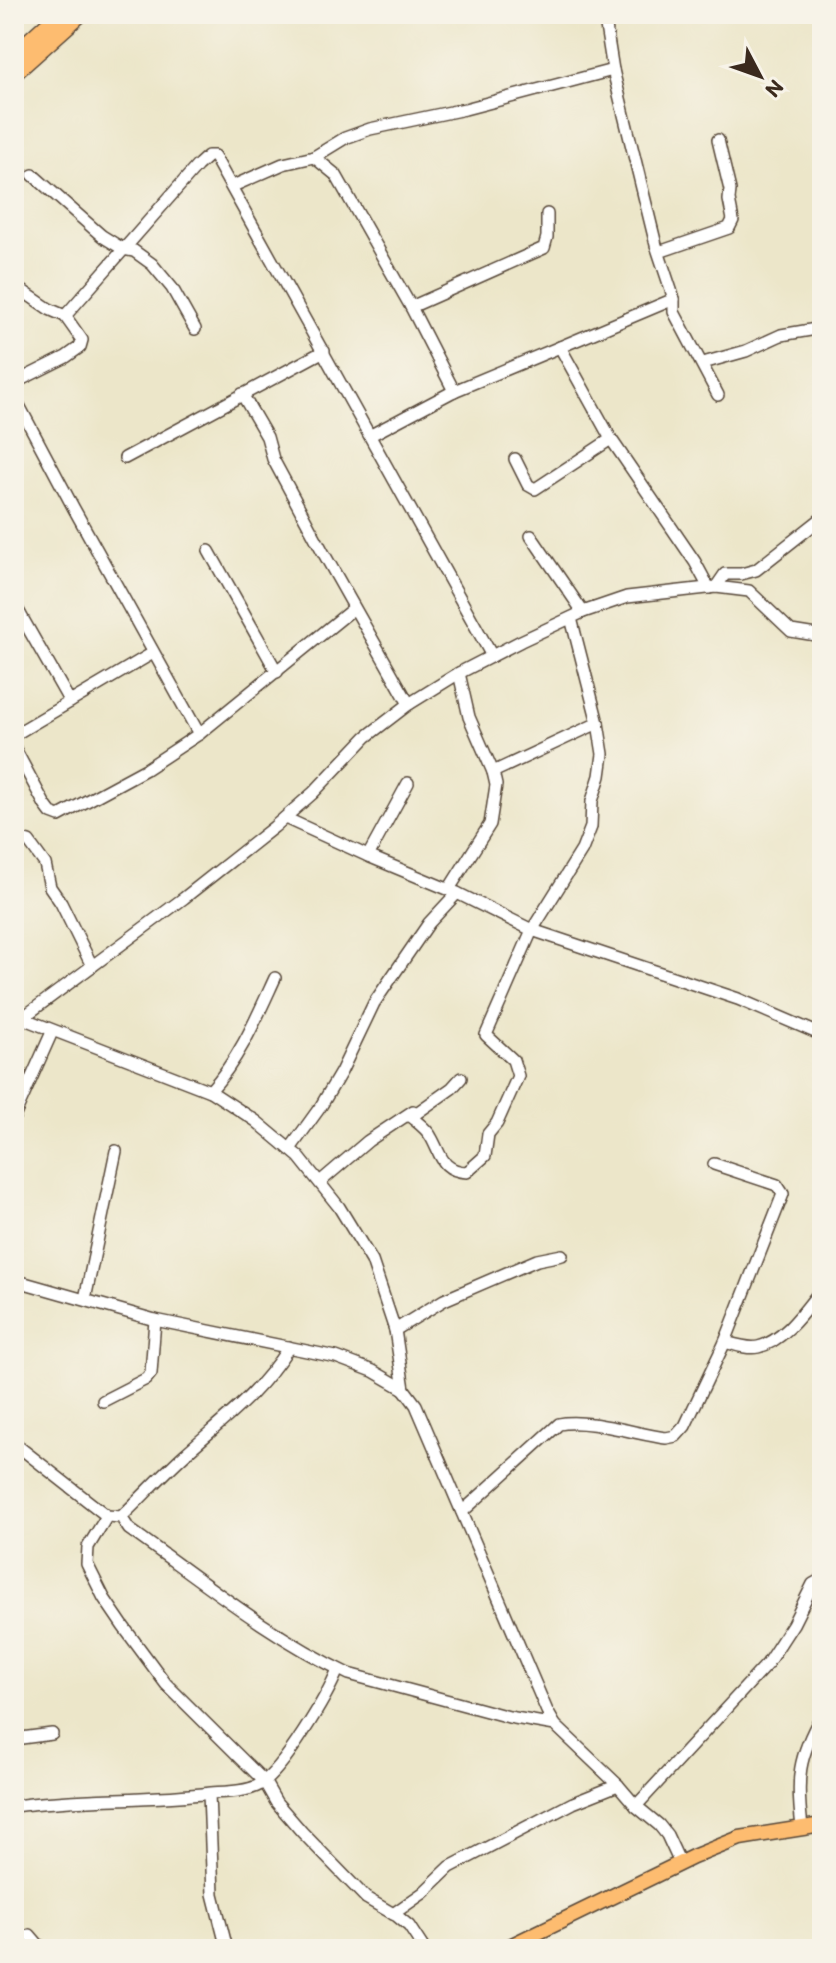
<svg xmlns="http://www.w3.org/2000/svg" width="836" height="1963" viewBox="0 0 836 1963" font-family="Itim,sans-serif">
  <style>
    .lines { fill: none; stroke-linecap: round; stroke-linejoin: round }
    .minor-casing { stroke: #564638; stroke-width: 14 }
    .major-casing { stroke: #564638; stroke-width: 17 }
    .highway-casing { stroke: #564638; stroke-width: 19 }
    .minor { stroke: #fff; stroke-width: 11 }
    .major { stroke: #fdbc6f; stroke-width: 14 }
    .highway { stroke: #fdbc6f; stroke-width: 16 }
  </style>
  <rect width="100%" height="100%" fill="#f7f3e8"/>
  <filter id="ink" filterUnits="userSpaceOnUse"><feTurbulence type="fractalNoise" baseFrequency=".0125" numOctaves="2"/><feDisplacementMap in="SourceGraphic" scale="16" xChannelSelector="R" yChannelSelector="G"/><feConvolveMatrix kernelMatrix="1 2 1 2 8 2 1 2 1" color-interpolation-filters="sRGB"/></filter>
  <filter id="wash" filterUnits="userSpaceOnUse"><feTurbulence type="fractalNoise" baseFrequency=".006" numOctaves="4" result="noise"/><feDisplacementMap in="SourceGraphic" scale="32" xChannelSelector="R" yChannelSelector="G"/><feGaussianBlur stdDeviation="1.8" result="paint"/><feColorMatrix in="noise" values="0 0 0 0 0 0 0 0 0 0 0 0 0 0 0 0 0 1.4 0 .05"/><feComposite in="paint" operator="in"/></filter>
  <g filter="url(#wash)">
    <rect width="100%" height="100%" fill="#ece6c9"/>
  </g>
  <g filter="url(#ink)">
    <g class="lines">
      <!-- minor casing -->
      <g class="minor-casing">
        <g id="minor">
          <path d="M 604,14 L 613,70 L 656,245 L 674,299 L 560,347 L 611,439 L 695,562 L 709,588"/>
          <path d="M 314,157 L 336,175 L 411,307 L 454,391"/>
          <path d="M 33,175 L 102,236 L 123,249 L 134,251 L 152,264 L 172,288 L 195,329"/>
          <path d="M 233,186 L 283,164 L 314,157 L 345,138 L 370,129 L 465,109 L 613,70"/>
          <path d="M 659,252 L 729,228 L 733,220 L 729,200 L 730,190 L 718,140"/>
          <path d="M 14,285 L 49,309 L 65,316"/>
          <path d="M 674,299 L 674,312 L 718,395"/>
          <path d="M 411,307 L 544,248 L 547,237 L 547,214"/>
          <path d="M 703,363 L 746,351 L 781,335 L 822,328"/>
          <path d="M 14,383 L 66,357 L 80,347 L 82,340 L 65,316 L 197,166 L 208,156 L 214,156 L 492,656"/>
          <path d="M 242,394 L 267,437 L 273,459 L 323,552 L 409,704"/>
          <path d="M 14,396 L 73,507 L 199,734"/>
          <path d="M 371,435 L 454,391 L 560,347"/>
          <path d="M 125,458 L 324,351"/>
          <path d="M 515,459 L 528,485 L 535,489 L 611,439"/>
          <path d="M 531,536 L 583,612"/>
          <path d="M 209,551 L 277,672"/>
          <path d="M 716,587 L 725,574 L 741,574 L 756,570 L 822,518"/>
          <path d="M 14,603 L 20,614"/>
          <path d="M 14,618 L 20,614 L 70,702"/>
          <path d="M 14,735 L 153,653"/>
          <path d="M 14,747 L 45,805 L 51,813 L 59,816 L 146,769 L 199,734 L 354,608"/>
          <path d="M 493,772 L 598,723"/>
          <path d="M 285,818 L 368,856 L 457,893 L 532,930 L 738,999 L 822,1035"/>
          <path d="M 14,838 L 29,842 L 45,864 L 50,887 L 61,903 L 92,966"/>
          <path d="M 368,856 L 408,783"/>
          <path d="M 449,889 L 490,824 L 496,785 L 493,772 L 469,717 L 459,673"/>
          <path d="M 14,1015 L 210,1091 L 256,1121 L 299,1157 L 339,1207 L 372,1261 L 395,1330 L 404,1389 L 416,1405 L 547,1711 L 555,1725 L 618,1785 L 636,1806 L 659,1825 L 667,1835 L 680,1863"/>
          <path d="M 14,1024 L 184,898 L 274,827 L 313,793 L 366,737 L 409,704 L 459,673 L 521,641 L 583,612 L 627,597 L 716,587 L 749,591 L 791,631 L 822,636"/>
          <path d="M 210,1091 C 240,1058 257,1017 275,978"/>
          <path d="M 14,1117 L 52,1032"/>
          <path d="M 411,1117 C 418,1123 427,1129 431,1137 C 441,1154 441,1171 467,1172 L 485,1156 L 488,1134 L 497,1123 L 518,1076 L 513,1060 L 486,1035 L 532,930 L 582,850 L 591,827 L 592,801 L 600,776 L 603,754 L 598,723 L 571,618"/>
          <path d="M 290,1149 L 321,1106 L 341,1072 L 374,1003 L 429,923 L 457,893"/>
          <path d="M 320,1182 L 368,1141 L 413,1111 L 411,1117 L 452,1088 L 461,1078"/>
          <path d="M 14,1280 L 155,1320 L 336,1357 L 373,1371 L 404,1389"/>
          <path d="M 85,1299 L 116,1151"/>
          <path d="M 395,1330 L 444,1300 L 537,1260 L 562,1255"/>
          <path d="M 725,1342 C 736,1345 748,1349 758,1347 C 782,1342 803,1313 817,1295 L 822,1293"/>
          <path d="M 103,1401 L 146,1379 L 151,1373 L 155,1320"/>
          <path d="M 14,1443 L 107,1516 L 121,1517 L 129,1529 C 201,1580 269,1636 349,1674 L 509,1717 L 555,1725"/>
          <path d="M 462,1512 L 559,1424 C 587,1418 636,1434 666,1438 L 676,1436 L 685,1426 L 725,1342 L 783,1194 L 777,1185 L 714,1164"/>
          <path d="M 107,1516 L 88,1547 L 87,1564 L 104,1598 L 123,1626 L 166,1684 L 264,1781 L 276,1802 L 302,1832 L 366,1898 L 397,1916 L 409,1926 L 424,1949"/>
          <path d="M 121,1517 C 142,1497 162,1475 184,1455 C 225,1418 257,1396 289,1347"/>
          <path d="M 14,1739 L 52,1734"/>
          <path d="M 209,1794 L 213,1894 L 227,1949"/>
          <path d="M 14,1806 C 79,1797 145,1801 211,1793 C 226,1792 246,1792 259,1785 C 283,1771 328,1695 338,1669"/>
          <path d="M 636,1806 L 767,1664 L 793,1624 L 813,1584 L 822,1579"/>
          <path d="M 802,1827 C 796,1779 798,1757 822,1715"/>
          <path d="M 393,1914 L 423,1893 L 450,1867 L 573,1803 L 618,1785"/>
          <path d="M 30,1935 L 42,1949"/>
        </g>
      </g>
      <!-- major casing -->
      <g class="major-casing">
        <path id="major" d="M 504,1949 L 693,1857 L 740,1838 L 822,1825"/>
      </g>
      <!-- highway casing -->
      <g class="highway-casing">
        <g id="highway">
          <path d="M 14,55 L 59,14"/>
          <path d="M 14,73 L 80,14"/>
        </g>
      </g>
      <!-- minor -->
      <use href="#minor" class="minor"/>
      <!-- major -->
      <use href="#major" class="major"/>
      <!-- highway -->
      <use href="#highway" class="highway"/>
    </g>
  </g>
  <!-- margin -->
  <rect width="836" height="1963" fill="none" stroke="#f7f3e8" stroke-width="48"/>
  <!-- north arrow -->
  <g transform="translate(760 76) rotate(131)" stroke="#f7f3e8" stroke-width="6" paint-order="stroke">
  <path d="M0-6L14 30L0 20L-14 30Z" fill="#3b2a1e"/>
  <text y="-12" font-size="22" font-weight="bold" text-anchor="middle" fill="#3b2a1e">N</text>
  </g>
</svg>
